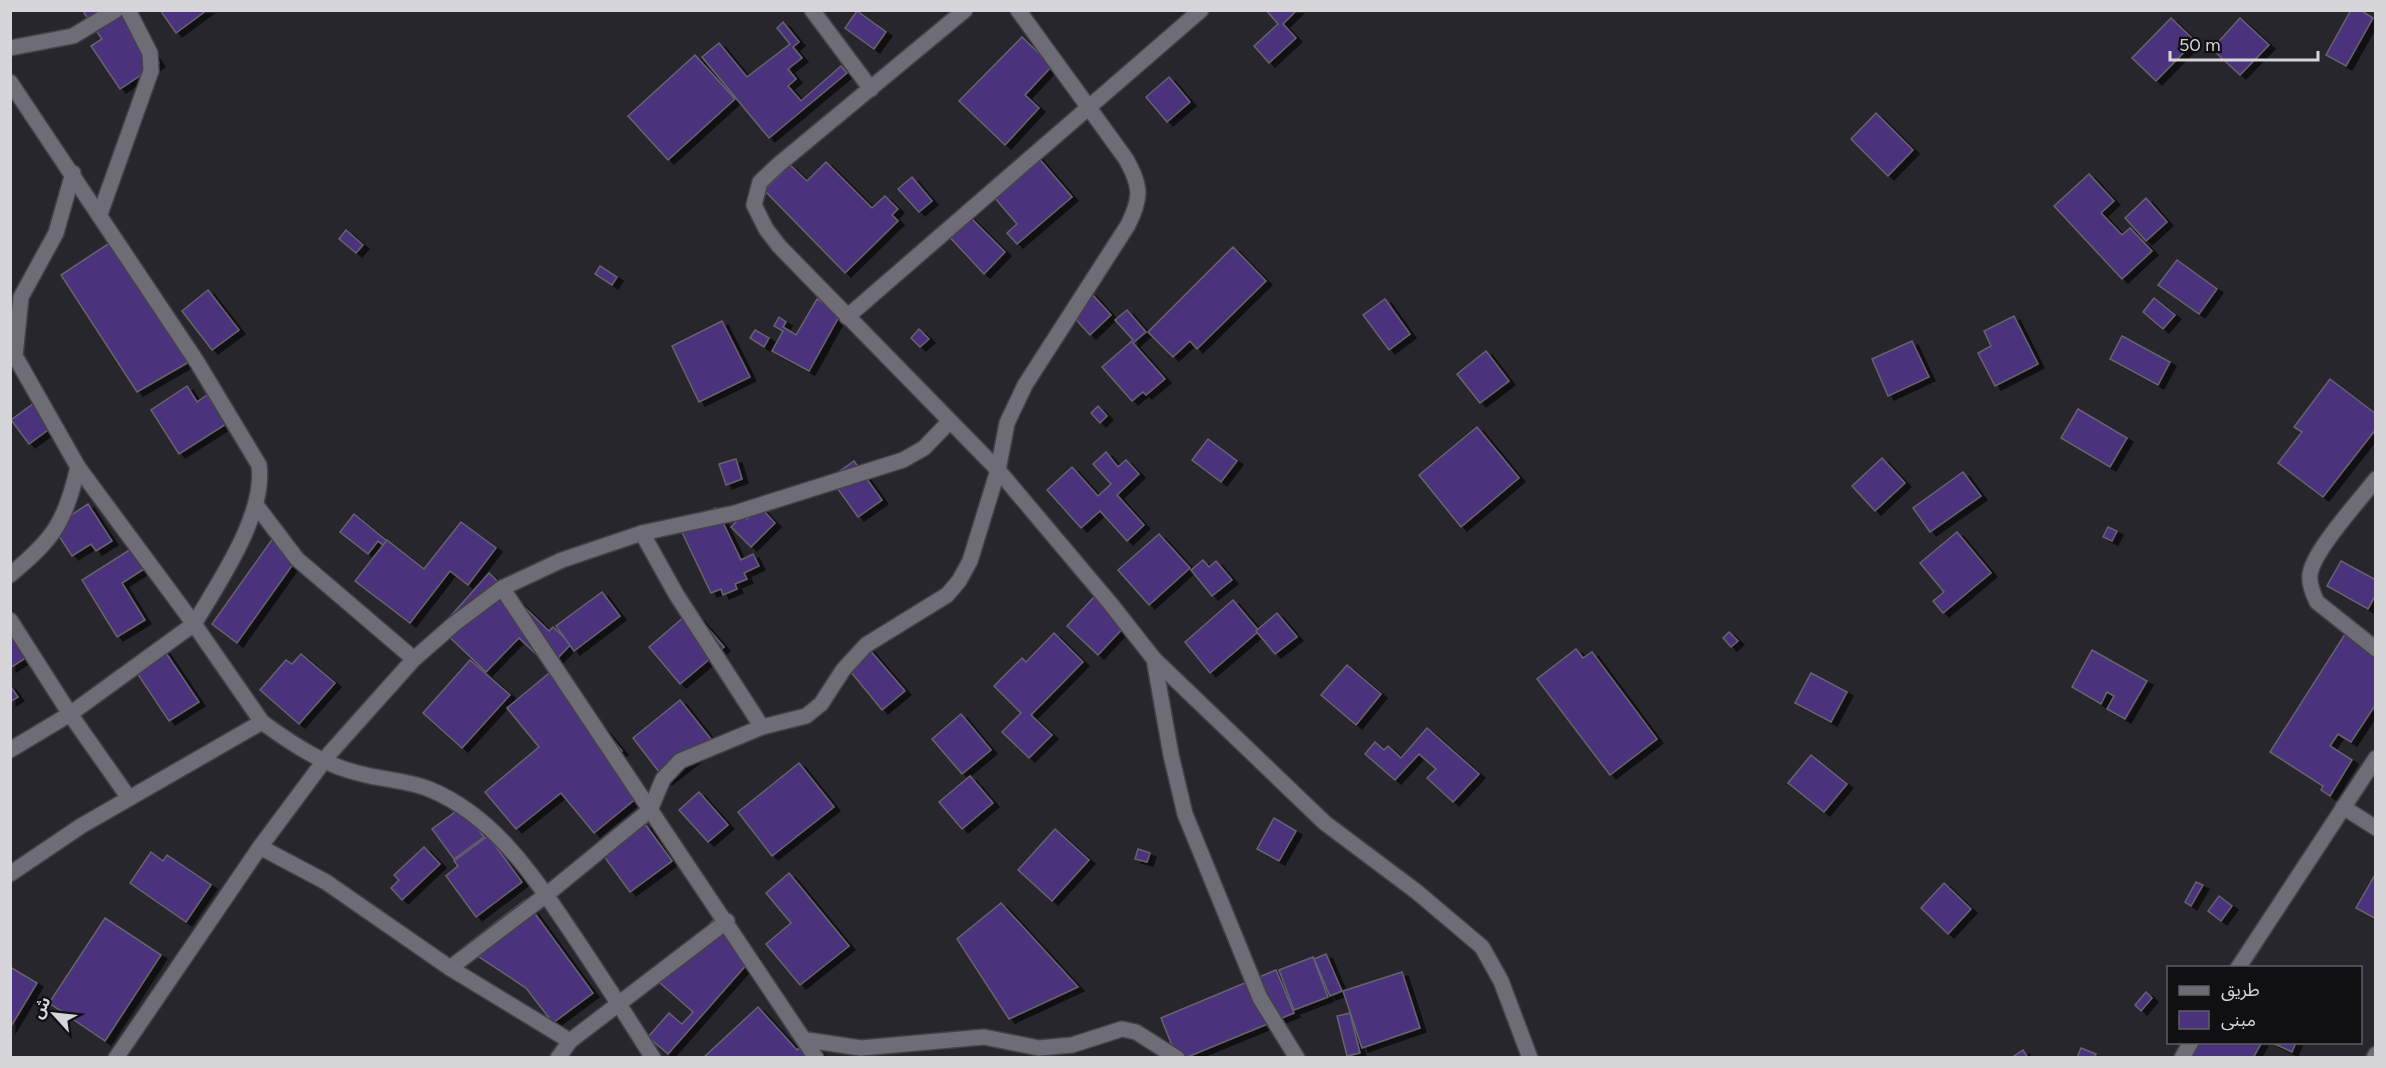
<svg xmlns="http://www.w3.org/2000/svg" width="2386" height="1068" viewBox="0 0 2386 1068" font-family="Figtree,'Noto Sans Arabic',sans-serif">
  <style>
    .building { fill: #4b337c; stroke: #65636c; stroke-width: 1.5; filter: url(#shadow) }
    .lines { fill: none; stroke-linecap: round; stroke-linejoin: round }
    .minor-casing { stroke: #434248; stroke-width: 18 }
    .minor { stroke: #6e6c75; stroke-width: 15 }
  </style>
  <defs>
    <filter id="shadow"><feDropShadow dx="6" dy="4" stdDeviation="0" flood-color="#0009"/></filter>
  </defs>
  <rect width="100%" height="100%" fill="#28262d"/>
  <!-- building -->
  <g class="building">
    <path d="M 88,10 L 124,10 L 159,63 L 120,89 L 91,46 L 102,39 L 84,13 Z"/>
    <path d="M 160,10 L 207,10 L 176,33 Z"/>
    <path d="M 1266,10 L 1297,10 L 1283,24 L 1296,38 L 1269,63 L 1254,46 L 1278,24 Z"/>
    <path d="M 2351,10 L 2360,10 L 2373,18 L 2346,66 L 2326,55 Z"/>
    <path d="M 857,11 L 886,32 L 874,49 L 845,28 Z"/>
    <path d="M 2171,18 L 2195,41 L 2156,81 L 2132,58 Z"/>
    <path d="M 2240,18 L 2269,45 L 2240,75 L 2212,49 Z"/>
    <path d="M 783,22 L 799,42 L 793,47 L 802,58 L 788,69 L 796,79 L 788,86 L 801,101 L 841,66 L 847,73 L 769,138 L 702,57 L 719,43 L 747,77 L 790,44 L 777,28 Z"/>
    <path d="M 1022,37 L 1052,66 L 1025,95 L 1039,108 L 1005,145 L 959,101 Z"/>
    <path d="M 695,55 L 735,99 L 668,160 L 628,116 Z"/>
    <path d="M 1169,77 L 1190,102 L 1167,122 L 1146,97 Z"/>
    <path d="M 1876,113 L 1913,150 L 1888,176 L 1851,139 Z"/>
    <path d="M 1036,155 L 1072,197 L 1017,244 L 1007,233 L 1017,224 L 989,191 Z"/>
    <path d="M 826,162 L 872,208 L 885,196 L 898,209 L 892,215 L 898,221 L 845,273 L 764,190 L 790,165 L 807,181 Z"/>
    <path d="M 2089,174 L 2114,201 L 2101,213 L 2122,235 L 2130,228 L 2152,251 L 2122,279 L 2054,206 Z"/>
    <path d="M 912,177 L 932,201 L 919,212 L 898,189 Z"/>
    <path d="M 2146,198 L 2167,222 L 2146,241 L 2125,218 Z"/>
    <path d="M 964,211 L 1005,252 L 984,274 L 944,231 Z"/>
    <path d="M 346,230 L 363,245 L 356,253 L 339,239 Z"/>
    <path d="M 111,242 L 189,362 L 137,392 L 61,275 Z"/>
    <path d="M 1233,247 L 1266,281 L 1197,349 L 1190,341 L 1173,357 L 1148,332 Z"/>
    <path d="M 2177,260 L 2217,289 L 2199,314 L 2158,285 Z"/>
    <path d="M 600,266 L 617,277 L 612,285 L 595,274 Z"/>
    <path d="M 208,290 L 239,330 L 212,350 L 182,311 Z"/>
    <path d="M 1090,292 L 1111,315 L 1090,335 L 1069,312 Z"/>
    <path d="M 2154,298 L 2175,315 L 2163,329 L 2143,312 Z"/>
    <path d="M 817,299 L 841,313 L 809,371 L 772,351 L 783,331 L 774,326 L 779,317 L 786,322 L 783,327 L 796,335 Z"/>
    <path d="M 1385,299 L 1410,334 L 1389,350 L 1363,315 Z"/>
    <path d="M 1127,310 L 1146,332 L 1133,343 L 1165,379 L 1146,395 L 1143,392 L 1132,401 L 1102,367 L 1133,340 L 1115,320 Z"/>
    <path d="M 2014,316 L 2038,364 L 1995,386 L 1978,353 L 1991,346 L 1984,331 Z"/>
    <path d="M 722,321 L 750,377 L 699,402 L 672,346 Z"/>
    <path d="M 919,329 L 929,339 L 920,347 L 911,338 Z"/>
    <path d="M 755,330 L 769,338 L 764,347 L 750,338 Z"/>
    <path d="M 2122,336 L 2170,362 L 2158,385 L 2110,359 Z"/>
    <path d="M 1912,341 L 1929,377 L 1888,396 L 1872,359 Z"/>
    <path d="M 1486,351 L 1509,381 L 1480,403 L 1457,374 Z"/>
    <path d="M 2330,379 L 2376,414 L 2376,429 L 2323,497 L 2278,463 L 2302,432 L 2294,427 Z"/>
    <path d="M 187,386 L 197,402 L 207,395 L 226,424 L 179,454 L 151,410 Z"/>
    <path d="M 34,403 L 52,427 L 29,444 L 11,420 Z"/>
    <path d="M 1098,406 L 1107,416 L 1100,423 L 1091,413 Z"/>
    <path d="M 2078,409 L 2127,438 L 2110,467 L 2061,438 Z"/>
    <path d="M 1477,427 L 1519,478 L 1461,527 L 1419,475 Z"/>
    <path d="M 1208,439 L 1237,461 L 1221,482 L 1192,460 Z"/>
    <path d="M 1106,452 L 1118,467 L 1126,460 L 1139,474 L 1117,495 L 1144,525 L 1127,541 L 1100,511 L 1081,528 L 1047,490 L 1072,467 L 1098,496 L 1111,484 L 1093,464 Z"/>
    <path d="M 1882,458 L 1905,483 L 1875,511 L 1852,486 Z"/>
    <path d="M 736,459 L 742,479 L 726,485 L 719,464 Z"/>
    <path d="M 854,461 L 882,500 L 858,517 L 830,478 Z"/>
    <path d="M 1963,472 L 1981,496 L 1930,532 L 1913,508 Z"/>
    <path d="M 88,504 L 112,541 L 96,551 L 91,544 L 72,556 L 53,527 Z"/>
    <path d="M 760,507 L 775,523 L 751,547 L 731,527 L 743,515 L 747,519 Z"/>
    <path d="M 716,508 L 741,560 L 753,554 L 759,566 L 744,573 L 747,579 L 735,584 L 737,589 L 723,595 L 721,589 L 711,593 L 679,526 Z"/>
    <path d="M 354,514 L 387,541 L 383,545 L 378,541 L 368,554 L 340,532 Z"/>
    <path d="M 461,522 L 496,548 L 468,585 L 450,571 L 410,623 L 355,581 L 387,540 L 424,569 Z"/>
    <path d="M 2108,527 L 2117,531 L 2112,541 L 2103,537 Z"/>
    <path d="M 1957,532 L 1991,573 L 1943,613 L 1933,601 L 1944,592 L 1920,563 Z"/>
    <path d="M 276,534 L 301,553 L 237,643 L 212,624 Z"/>
    <path d="M 1159,534 L 1190,568 L 1149,605 L 1118,570 Z"/>
    <path d="M 131,549 L 144,569 L 122,583 L 145,620 L 117,637 L 82,580 Z"/>
    <path d="M 1203,560 L 1209,567 L 1216,561 L 1232,580 L 1212,596 L 1191,570 Z"/>
    <path d="M 2341,561 L 2376,580 L 2376,594 L 2368,609 L 2327,586 Z"/>
    <path d="M 489,573 L 549,631 L 553,627 L 571,644 L 555,661 L 554,671 L 519,638 L 486,672 L 440,628 Z"/>
    <path d="M 602,592 L 620,616 L 574,651 L 556,626 Z"/>
    <path d="M 1094,597 L 1125,626 L 1098,655 L 1067,626 Z"/>
    <path d="M 1233,600 L 1259,631 L 1210,673 L 1185,642 Z"/>
    <path d="M 692,610 L 724,647 L 680,684 L 649,647 Z"/>
    <path d="M 1277,613 L 1297,637 L 1275,654 L 1256,631 Z"/>
    <path d="M 10,628 L 30,655 L 10,668 Z"/>
    <path d="M 2347,631 L 2376,650 L 2376,704 L 2351,742 L 2338,734 L 2330,746 L 2352,760 L 2330,796 L 2321,790 L 2323,786 L 2270,752 Z"/>
    <path d="M 1729,632 L 1738,641 L 1731,647 L 1723,638 Z"/>
    <path d="M 1054,633 L 1083,662 L 1031,715 L 1052,735 L 1029,758 L 1002,732 L 1021,713 L 994,686 L 1022,658 L 1026,662 Z"/>
    <path d="M 160,644 L 199,702 L 169,721 L 131,664 Z"/>
    <path d="M 868,648 L 905,691 L 882,710 L 846,666 Z"/>
    <path d="M 1576,649 L 1583,658 L 1592,652 L 1657,739 L 1610,775 L 1537,679 Z"/>
    <path d="M 2092,650 L 2147,681 L 2125,719 L 2107,709 L 2114,696 L 2107,692 L 2101,704 L 2072,687 Z"/>
    <path d="M 301,654 L 335,683 L 299,724 L 260,690 L 286,660 L 292,664 Z"/>
    <path d="M 470,660 L 510,695 L 462,748 L 423,713 Z"/>
    <path d="M 1347,665 L 1381,694 L 1356,725 L 1321,695 Z"/>
    <path d="M 554,669 L 622,751 L 609,762 L 638,797 L 594,833 L 561,793 L 516,829 L 485,792 L 539,747 L 507,708 Z"/>
    <path d="M 1811,673 L 1847,692 L 1831,722 L 1795,703 Z"/>
    <path d="M 10,686 L 18,697 L 10,702 Z"/>
    <path d="M 680,700 L 714,743 L 666,781 L 633,738 Z"/>
    <path d="M 961,714 L 991,750 L 962,774 L 932,739 Z"/>
    <path d="M 1427,728 L 1479,774 L 1453,802 L 1427,778 L 1436,769 L 1419,754 L 1395,780 L 1365,754 L 1375,742 L 1384,750 L 1388,746 L 1401,758 Z"/>
    <path d="M 1811,755 L 1847,784 L 1824,812 L 1788,783 Z"/>
    <path d="M 799,763 L 834,807 L 772,856 L 738,812 Z"/>
    <path d="M 970,776 L 993,803 L 962,829 L 939,802 Z"/>
    <path d="M 699,792 L 728,825 L 708,842 L 679,810 Z"/>
    <path d="M 462,807 L 484,837 L 454,859 L 432,829 Z"/>
    <path d="M 1274,818 L 1296,831 L 1279,861 L 1257,849 Z"/>
    <path d="M 645,824 L 672,861 L 630,892 L 603,855 Z"/>
    <path d="M 1055,829 L 1089,860 L 1052,901 L 1018,870 Z"/>
    <path d="M 488,836 L 522,882 L 476,917 L 446,876 L 458,866 L 454,861 Z"/>
    <path d="M 424,847 L 440,864 L 402,900 L 391,888 L 399,880 L 394,875 Z"/>
    <path d="M 1138,849 L 1150,853 L 1147,862 L 1135,859 Z"/>
    <path d="M 151,852 L 163,861 L 167,855 L 211,885 L 186,922 L 130,883 Z"/>
    <path d="M 789,873 L 849,946 L 800,985 L 766,944 L 791,923 L 766,893 Z"/>
    <path d="M 2376,873 L 2376,919 L 2356,908 Z"/>
    <path d="M 2196,882 L 2203,885 L 2191,906 L 2185,902 Z"/>
    <path d="M 1944,883 L 1971,909 L 1948,934 L 1921,908 Z"/>
    <path d="M 2219,896 L 2232,906 L 2221,921 L 2208,911 Z"/>
    <path d="M 525,900 L 593,993 L 553,1023 L 526,988 L 464,947 Z"/>
    <path d="M 1001,903 L 1078,987 L 1009,1019 L 957,939 Z"/>
    <path d="M 105,918 L 161,955 L 105,1041 L 49,1003 Z"/>
    <path d="M 714,919 L 755,955 L 668,1054 L 648,1037 L 669,1013 L 682,1024 L 693,1012 L 659,982 Z"/>
    <path d="M 1326,954 L 1342,991 L 1330,996 L 1314,959 Z"/>
    <path d="M 1313,957 L 1328,997 L 1294,1010 L 1279,970 Z"/>
    <path d="M 10,967 L 37,983 L 10,1028 Z"/>
    <path d="M 1276,970 L 1294,1013 L 1185,1058 L 1177,1058 L 1161,1018 Z"/>
    <path d="M 1402,972 L 1420,1028 L 1362,1048 L 1343,991 Z"/>
    <path d="M 2146,992 L 2152,998 L 2141,1011 L 2135,1005 Z"/>
    <path d="M 758,1007 L 797,1050 L 809,1040 L 825,1058 L 703,1058 Z"/>
    <path d="M 1350,1013 L 1360,1053 L 1347,1056 L 1337,1016 Z"/>
    <path d="M 2184,1042 L 2262,1042 L 2253,1058 L 2175,1058 Z"/>
    <path d="M 2271,1042 L 2296,1042 L 2292,1052 Z"/>
    <path d="M 2081,1048 L 2096,1054 L 2095,1058 L 2077,1058 Z"/>
    <path d="M 2023,1050 L 2028,1058 L 2011,1058 Z"/>
  </g>
  <g class="lines">
    <!-- minor casing -->
    <g class="minor-casing">
      <g id="minor">
        <path d="M 812,10 L 871,89"/>
        <path d="M 965,10 L 778,165 L 760,182 L 754,205 L 766,229 L 779,246 L 998,470 L 1110,603 L 1154,659 L 1171,755 L 1185,814 L 1260,998 L 1297,1058"/>
        <path d="M 10,48 L 73,36 L 116,10"/>
        <path d="M 10,82 L 197,362 L 259,465 C 266,514 219,582 194,624 L 262,722"/>
        <path d="M 100,214 L 151,71 L 150,53 L 128,10"/>
        <path d="M 847,317 L 1201,10"/>
        <path d="M 2376,479 C 2360,500 2312,552 2310,575 C 2309,585 2313,594 2317,602 L 2376,649"/>
        <path d="M 256,505 L 297,559 L 414,659"/>
        <path d="M 642,533 L 676,594 L 762,727"/>
        <path d="M 10,575 C 54,538 65,523 78,467 L 15,356 L 21,297 L 56,233 L 73,173"/>
        <path d="M 502,588 L 816,1058"/>
        <path d="M 10,620 L 70,714 L 129,798"/>
        <path d="M 1154,659 L 1325,823 L 1417,892 L 1482,947 L 1501,981 L 1530,1058"/>
        <path d="M 10,750 L 70,714 L 194,624 L 78,467"/>
        <path d="M 2343,807 L 2376,828"/>
        <path d="M 260,847 L 326,882 L 450,968 L 570,1041 L 558,1058"/>
        <path d="M 10,874 L 81,826 L 262,722 C 292,744 325,766 362,774 C 384,780 407,780 429,789 C 497,817 536,880 576,939 C 602,978 628,1018 653,1058"/>
        <path d="M 450,968 L 546,895 L 650,810 L 663,779 L 680,761 L 762,727 L 806,716 L 821,704 L 843,670 L 866,645 L 947,595 L 959,581 L 970,561 L 998,470 L 1007,423 L 1025,385 L 1128,225 C 1142,197 1141,186 1126,159 L 1018,10"/>
        <path d="M 2238,968 L 2376,758"/>
        <path d="M 807,1040 L 861,1048 L 984,1037 L 1039,1048 L 1072,1045 L 1122,1029 L 1136,1032 L 1177,1058"/>
        <path d="M 570,1041 L 727,921"/>
        <path d="M 116,1058 L 260,847 L 330,753 L 414,659 L 454,624 L 502,588 L 562,560 L 642,533 L 735,513 L 903,460 L 924,448 L 950,421"/>
        <path d="M 2182,1058 L 2191,1042"/>
        <path d="M 2374,1058 L 2376,1054"/>
      </g>
    </g>
    <!-- minor -->
    <use href="#minor" class="minor"/>
  </g>
  <!-- border -->
  <rect width="2386" height="1068" fill="none" stroke="#d6d5da" stroke-width="24"/>
  <!-- legend -->
  <rect x="2167" y="966" width="195" height="78" fill="#101013" stroke="#5f5f63" stroke-width="1.5"/>
  <rect x="2179" y="986" width="30" height="9" fill="#6e6c75" stroke="#5f5f63" stroke-width="1.5"/>
  <text x="2221" y="996" font-size="18" fill="#d6d5da">طريق</text>
  <rect x="2179" y="1011" width="30" height="18" fill="#4b337c" stroke="#5f5f63" stroke-width="1.5"/>
  <text x="2221" y="1026" font-size="18" fill="#d6d5da">مبنى</text>
  <!-- north arrow -->
  <g transform="translate(54 1014) rotate(297)" stroke="#101013" stroke-width="4.5" paint-order="stroke">
  <path d="M0-4.5L10 22L0 15L-10 22Z" fill="#d6d5da"/>
  <text y="-9" font-size="16" font-weight="bold" text-anchor="middle" fill="#d6d5da">ش</text>
  </g>
  <!-- scale -->
  <path d="M2170 51v9h148v-9" fill="none" stroke="#d6d5da" stroke-width="3"/>
  <text x="2179" y="51" font-size="18" fill="#d6d5da" stroke="#101013" stroke-width="4.5" paint-order="stroke">50 m</text>
</svg>
